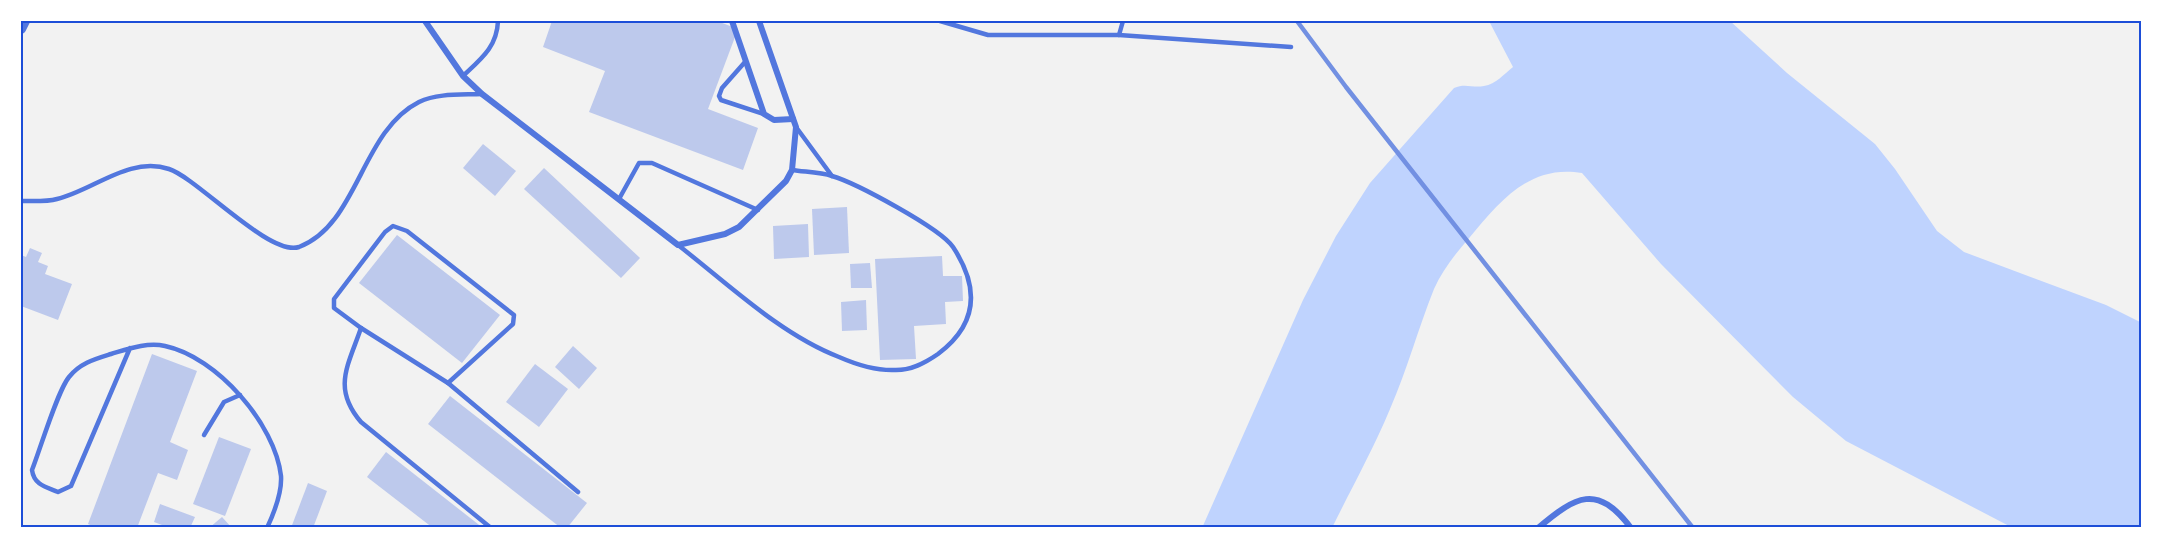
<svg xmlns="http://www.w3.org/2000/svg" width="2163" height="549" viewBox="0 0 2163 549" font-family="'Public Sans',sans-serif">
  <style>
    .water { fill: #bfd3fe }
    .building { fill: #bdc9ec }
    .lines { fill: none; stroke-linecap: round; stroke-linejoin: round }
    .service { stroke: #5277de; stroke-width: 4.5 }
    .minor { stroke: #5277de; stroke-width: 6 }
    .tertiary { stroke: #5277de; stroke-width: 10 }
    .rail { stroke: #7290e2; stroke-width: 4.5 }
    .neatline { fill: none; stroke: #1d4ed8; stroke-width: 2 }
  </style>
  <rect width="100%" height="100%" fill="#f2f2f2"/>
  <!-- water -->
  <path class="water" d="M 1489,21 L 1730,21 L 1787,73 L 1875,144 L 1895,169 L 1937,231 L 1964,252 L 2106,305 L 2142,323 L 2142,528 L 2013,528 L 1846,441 L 1793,397 L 1661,264 L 1582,173 C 1530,164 1500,201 1470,237 C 1456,253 1443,269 1434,289 C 1418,329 1407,370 1390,409 C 1373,450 1351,489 1332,528 L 1202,528 L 1303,300 L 1336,236 L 1370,183 L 1454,88 C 1465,83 1472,88 1484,86 C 1496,84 1504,74 1513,67 Z"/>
  <!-- building -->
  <g class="building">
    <path d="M 552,21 L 717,21 L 738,29 L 708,109 L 758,128 L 743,170 L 589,112 L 605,71 L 543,47 Z"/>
    <path d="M 483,144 L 516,171 L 495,196 L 463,168 Z"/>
    <path d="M 544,168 L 640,258 L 621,278 L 524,189 Z"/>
    <path d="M 847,207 L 849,253 L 814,255 L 812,209 Z"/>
    <path d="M 808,224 L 809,257 L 774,259 L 773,226 Z"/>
    <path d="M 397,235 L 500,315 L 462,363 L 359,283 Z"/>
    <path d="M 30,248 L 42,253 L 38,262 L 48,266 L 45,274 L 72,284 L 58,320 L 21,306 L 21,255 L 26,257 Z"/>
    <path d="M 942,256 L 943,276 L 962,276 L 963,301 L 945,302 L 946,324 L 914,326 L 916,359 L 880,360 L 875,259 Z"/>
    <path d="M 870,263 L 872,288 L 851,288 L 850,264 Z"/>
    <path d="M 866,300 L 867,330 L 842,331 L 841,302 Z"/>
    <path d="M 573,346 L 597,368 L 579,389 L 555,367 Z"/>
    <path d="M 152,354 L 197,371 L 170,442 L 188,450 L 177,480 L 158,473 L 137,528 L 97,528 L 88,524 Z"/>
    <path d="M 535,364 L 568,389 L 539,427 L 506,402 Z"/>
    <path d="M 450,396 L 587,503 L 567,528 L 561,528 L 428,424 Z"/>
    <path d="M 219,437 L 251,449 L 225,516 L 193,504 Z"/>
    <path d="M 386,452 L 483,528 L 433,528 L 367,477 Z"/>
    <path d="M 308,483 L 327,491 L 313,528 L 291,528 Z"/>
    <path d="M 160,504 L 195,517 L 190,528 L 170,528 L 154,522 Z"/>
    <path d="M 222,517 L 232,528 L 209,528 Z"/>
  </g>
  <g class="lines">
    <!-- service -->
    <g class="service">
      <path d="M 940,21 L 988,35 L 1119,35 L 1291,47"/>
      <path d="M 1119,35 L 1123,21"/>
      <path d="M 745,62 L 722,88 L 719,96 L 721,100 L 764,114"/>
      <path d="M 463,76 C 481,59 497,47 498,21"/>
      <path d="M 796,127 L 832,176"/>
      <path d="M 619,199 L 639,163 L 652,163 L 758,210"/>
      <path d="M 21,201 C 33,201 46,202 57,199 C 94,190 129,156 169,169 C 197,178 270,257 299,247 C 358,225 361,131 419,102 C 438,93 461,95 482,94"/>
      <path d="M 393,226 L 407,231 L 514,315 L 513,324 L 448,383 L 361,328 L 334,308 L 334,299 L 385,232 Z"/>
      <path d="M 678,245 C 727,283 781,335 839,357 C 855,364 878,371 896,370 C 912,370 925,363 938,354 C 978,324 980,288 953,247 C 940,228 856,183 832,176 C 820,172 805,172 792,170"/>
      <path d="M 361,328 C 348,366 332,388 361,422 L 491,528"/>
      <path d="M 130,348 L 71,486 L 58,492 C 46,487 34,485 32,470 C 40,450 57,392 69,377 C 80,363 95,359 111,354 C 128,349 147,342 165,346 C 217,357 275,424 281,476 C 282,492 274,513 267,528"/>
      <path d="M 448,383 L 578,492"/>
      <path d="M 204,435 L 224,402 L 240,395"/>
    </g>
    <!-- minor -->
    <g class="minor">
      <path d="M 425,21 L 463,76 L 482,94 L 678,245 L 725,234 L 739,227 L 786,181 L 792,170 L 796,127 L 759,21"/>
      <path d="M 732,21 L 764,114 L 774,120 L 793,119"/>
      <path d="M 1538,528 C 1576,496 1597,483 1631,528"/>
    </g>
    <!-- tertiary -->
    <path class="tertiary" d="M 21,29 L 25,21"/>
    <!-- rail -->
    <path class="rail" d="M 1297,21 L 1346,87 L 1693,528"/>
  </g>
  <!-- border -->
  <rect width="2163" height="549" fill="none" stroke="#ffffff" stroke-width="45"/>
  <rect x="22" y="22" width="2118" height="504" class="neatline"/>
</svg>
